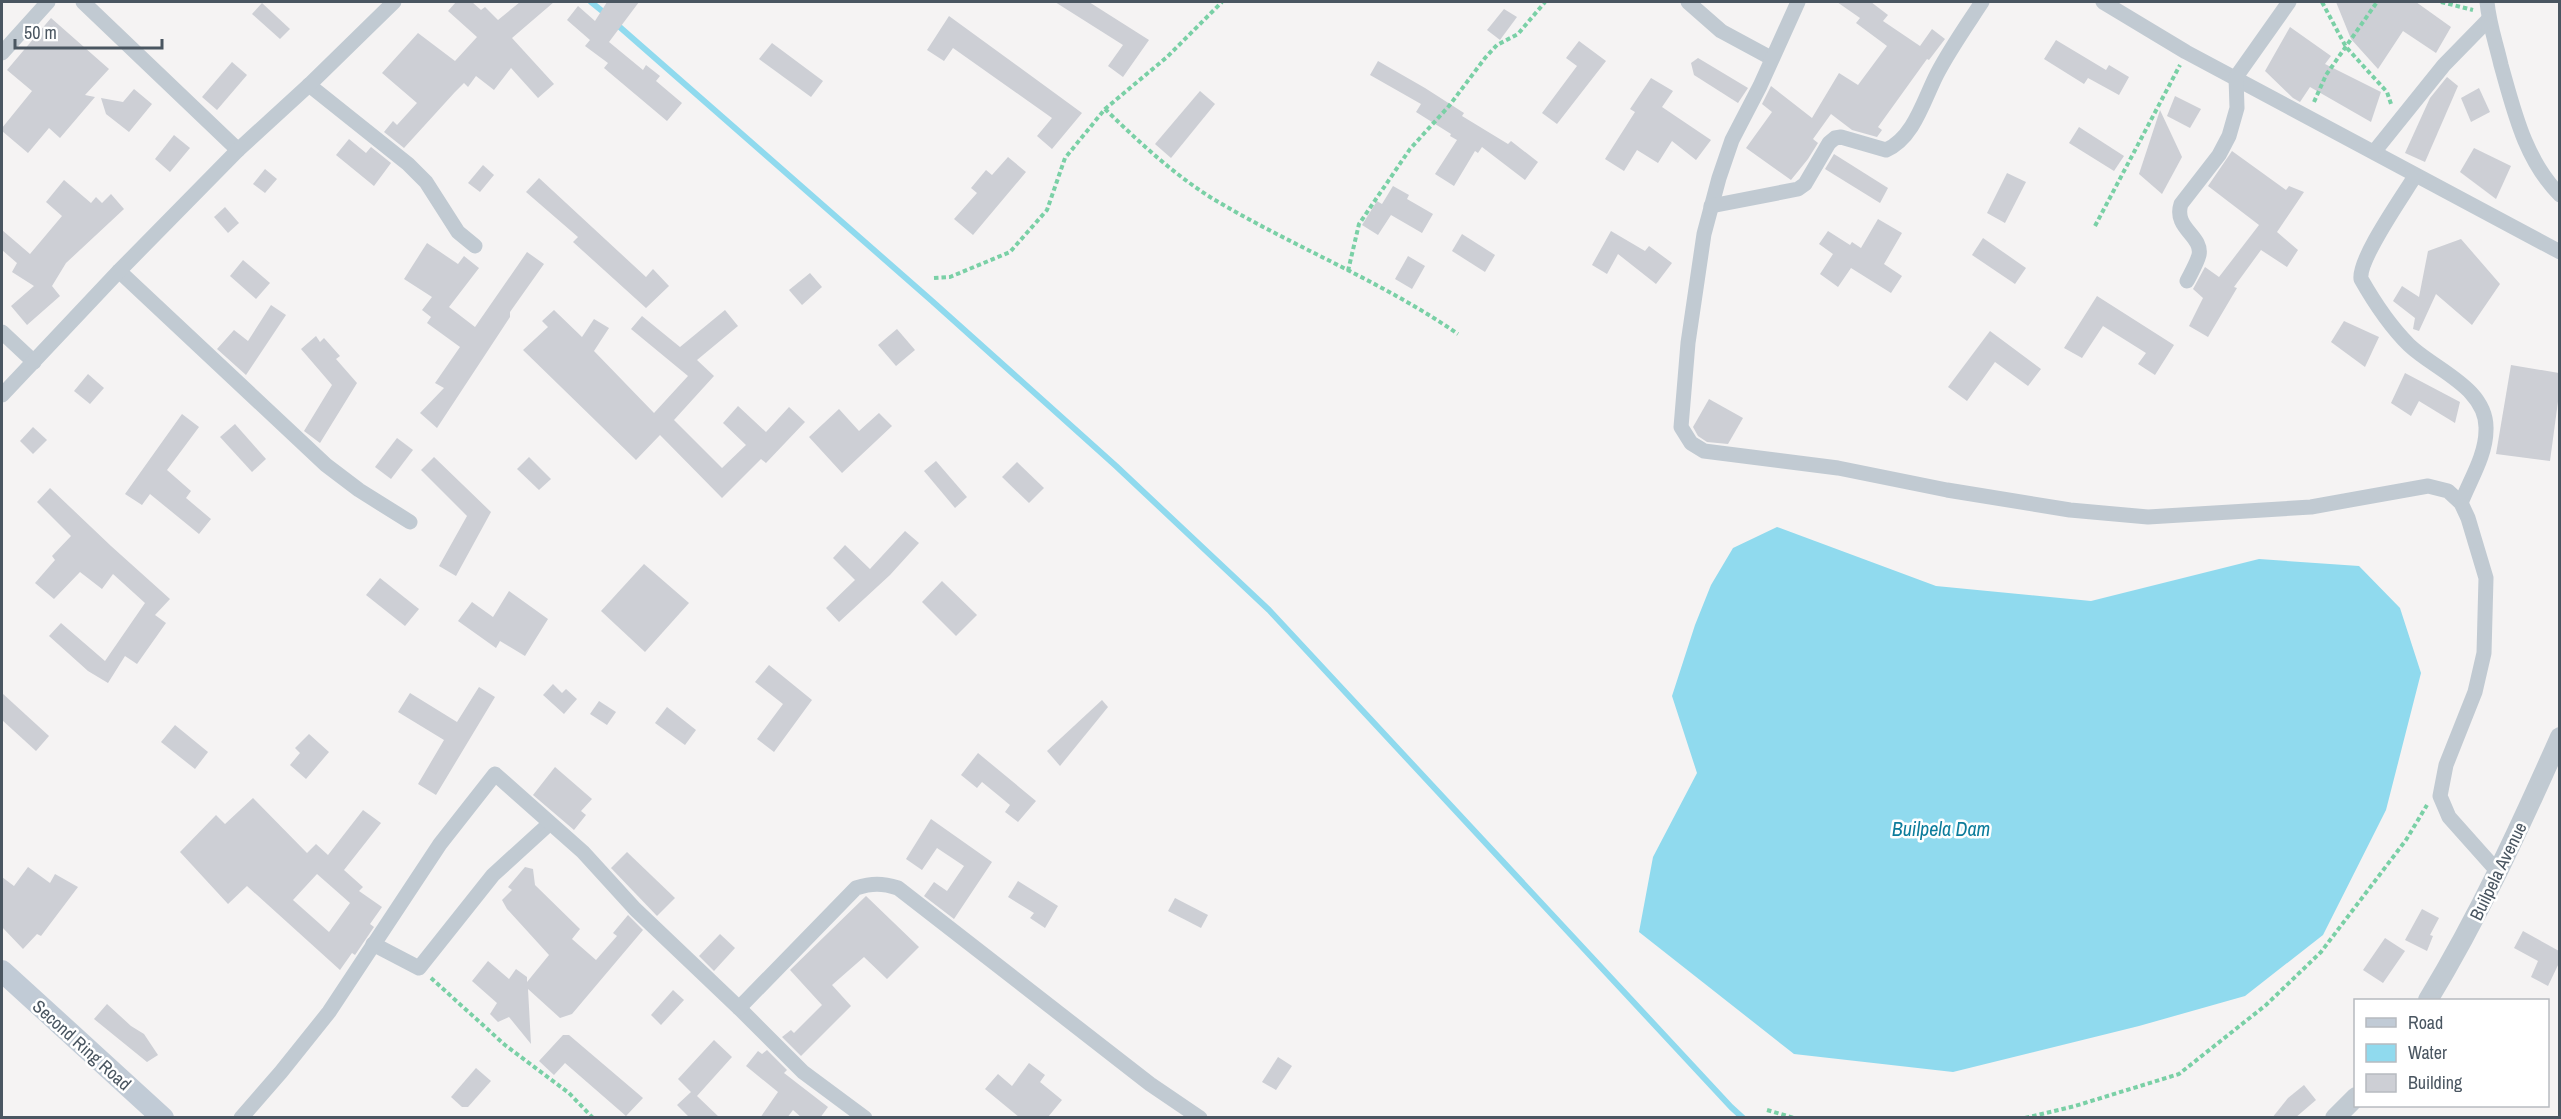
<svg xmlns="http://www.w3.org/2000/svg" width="2561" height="1119" viewBox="0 0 2561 1119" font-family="'Archivo Narrow',sans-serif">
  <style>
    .water { fill: #90daee }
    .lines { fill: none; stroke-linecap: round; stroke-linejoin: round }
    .stream { stroke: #90daee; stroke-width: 6 }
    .building { fill: #cdcfd5; fill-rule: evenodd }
    .path { stroke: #7ad0a6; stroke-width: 4; stroke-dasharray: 4.5 3; stroke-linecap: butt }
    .minor { stroke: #c1cad2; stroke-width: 15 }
    .tertiary { stroke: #c1cad2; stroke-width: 20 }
    .secondary { stroke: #c1cbd6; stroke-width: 22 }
    .labels { text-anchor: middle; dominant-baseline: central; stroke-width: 5; stroke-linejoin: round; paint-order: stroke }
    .street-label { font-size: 18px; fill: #4a5661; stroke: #fff }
    .water-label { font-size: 20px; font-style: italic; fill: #0c7c9b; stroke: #fff }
  </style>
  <rect width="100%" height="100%" fill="#f5f3f3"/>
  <!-- water -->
  <path class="water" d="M 1777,527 L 1936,586 L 2091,601 L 2259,559 L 2359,566 L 2400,608 L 2421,673 L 2386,810 L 2323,935 L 2245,996 L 2139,1026 L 1953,1072 L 1794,1054 L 1639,932 L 1653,857 L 1697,773 L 1672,696 L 1695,625 L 1711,585 L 1733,548 Z"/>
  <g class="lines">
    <!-- stream -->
    <g class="stream">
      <path d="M 591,2 L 607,15"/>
      <path d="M 614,22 L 932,301 L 1116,466 L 1269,610 L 1731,1107 L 1743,1118"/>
    </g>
  </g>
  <!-- building -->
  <g class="building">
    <path d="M 456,2 L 472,2 L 481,10 L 485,7 L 498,20 L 520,2 L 554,2 L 512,38 L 554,84 L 538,98 L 511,68 L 494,90 L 476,76 L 468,87 L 464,83 L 455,92 L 404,148 L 384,132 L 393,121 L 397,125 L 417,103 L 382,73 L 418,33 L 455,61 L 477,37 L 448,11 Z"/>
    <path d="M 607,2 L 639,2 L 609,42 L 643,70 L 646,65 L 660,76 L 656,81 L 682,103 L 667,121 L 604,68 L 608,63 L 585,46 L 590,40 L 567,20 L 578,6 L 595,21 Z"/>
    <path d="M 1055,2 L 1089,2 L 1149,40 L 1123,77 L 1108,66 L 1123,45 Z"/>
    <path d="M 1837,2 L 1871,2 L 1888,15 L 1883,21 L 1920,46 L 1932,29 L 1945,39 L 1929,60 L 1927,59 L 1878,127 L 1882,130 L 1877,137 L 1852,130 L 1831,114 L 1813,139 L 1818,143 L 1808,159 L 1791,180 L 1746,148 L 1772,112 L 1762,104 L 1771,86 L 1812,118 L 1839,73 L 1858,85 L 1887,46 L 1856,23 L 1860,18 Z"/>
    <path d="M 2336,2 L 2416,2 L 2451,27 L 2436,53 L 2403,31 L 2378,69 L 2351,39 Z"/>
    <path d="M 262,3 L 290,29 L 280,39 L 252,14 Z"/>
    <path d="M 1504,9 L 1517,17 L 1500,40 L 1487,30 Z"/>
    <path d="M 949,16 L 1082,113 L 1052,149 L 1037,136 L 1052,118 L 953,48 L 944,61 L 927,50 Z"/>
    <path d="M 51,18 L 109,69 L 85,95 L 95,97 L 60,138 L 49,128 L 28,153 L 2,131 L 2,128 L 32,91 L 7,70 Z"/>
    <path d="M 2290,27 L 2331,56 L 2325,64 L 2381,92 L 2371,122 L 2310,87 L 2300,102 L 2293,98 L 2265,71 Z"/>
    <path d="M 2056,40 L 2106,70 L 2109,65 L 2129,77 L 2119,95 L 2088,78 L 2084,84 L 2044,59 Z"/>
    <path d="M 1579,41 L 1606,61 L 1557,124 L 1542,113 L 1577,66 L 1566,58 Z"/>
    <path d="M 772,43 L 823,81 L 811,97 L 759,59 Z"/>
    <path d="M 1698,58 L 1748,88 L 1738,103 L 1694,75 L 1691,63 Z"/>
    <path d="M 1378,61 L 1425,88 L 1464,113 L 1462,116 L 1508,144 L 1511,141 L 1538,162 L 1525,180 L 1482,147 L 1478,153 L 1475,151 L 1454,186 L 1435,174 L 1457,140 L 1450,136 L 1451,134 L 1416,112 L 1421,104 L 1370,75 Z"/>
    <path d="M 232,62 L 247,75 L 217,110 L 202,97 Z"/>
    <path d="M 2447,77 L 2458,86 L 2425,162 L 2405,153 L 2430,98 Z"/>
    <path d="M 1651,78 L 1673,91 L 1662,107 L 1711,140 L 1696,160 L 1672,141 L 1658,163 L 1637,150 L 1624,171 L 1605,159 L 1635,112 L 1630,109 Z"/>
    <path d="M 2479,88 L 2490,112 L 2471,122 L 2461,98 Z"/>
    <path d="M 134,89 L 152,104 L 129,132 L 106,114 L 101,98 L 123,102 Z"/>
    <path d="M 1200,91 L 1215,104 L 1171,158 L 1155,144 Z"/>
    <path d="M 2175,96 L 2201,109 L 2190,128 L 2167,116 Z"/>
    <path d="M 2160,110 L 2182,157 L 2162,194 L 2139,174 Z"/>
    <path d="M 2079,127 L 2124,156 L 2114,171 L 2069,143 Z"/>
    <path d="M 174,135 L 190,148 L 170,172 L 155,159 Z"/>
    <path d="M 349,139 L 366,153 L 371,147 L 391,163 L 374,186 L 336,155 Z"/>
    <path d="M 2474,148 L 2511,166 L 2496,199 L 2460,172 Z"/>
    <path d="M 2232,151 L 2286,190 L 2289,186 L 2304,192 L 2277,232 L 2298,250 L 2287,267 L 2261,250 L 2234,287 L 2237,288 L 2208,337 L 2189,326 L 2203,298 L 2193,289 L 2205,267 L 2219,277 L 2259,225 L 2208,186 Z"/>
    <path d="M 1834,154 L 1888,188 L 1880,203 L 1825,169 Z"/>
    <path d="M 1008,157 L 1026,172 L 973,235 L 954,219 L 977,193 L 971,188 L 986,170 L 992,175 Z"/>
    <path d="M 483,165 L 494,175 L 480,192 L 468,183 Z"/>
    <path d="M 265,169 L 277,179 L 265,193 L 253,184 Z"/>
    <path d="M 2007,173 L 2026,182 L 2005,223 L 1987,213 Z"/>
    <path d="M 539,178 L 646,277 L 653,269 L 669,286 L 646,308 L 573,242 L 578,237 L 526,192 Z"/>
    <path d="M 64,180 L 91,203 L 96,197 L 102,203 L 111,194 L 124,209 L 66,263 L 52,286 L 60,296 L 27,325 L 11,306 L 34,286 L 12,272 L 17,263 L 2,250 L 2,230 L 30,254 L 62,216 L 46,202 Z"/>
    <path d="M 1393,186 L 1409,195 L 1407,199 L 1433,214 L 1422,233 L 1391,215 L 1378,235 L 1362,225 L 1377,201 L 1382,204 Z"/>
    <path d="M 225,207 L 239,223 L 228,233 L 214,217 Z"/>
    <path d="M 1878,219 L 1902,233 L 1884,264 L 1902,276 L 1891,293 L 1851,268 L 1838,287 L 1820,274 L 1833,254 L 1819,244 L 1828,231 L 1850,245 L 1852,242 L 1861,248 Z"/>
    <path d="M 1611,231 L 1645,251 L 1649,246 L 1672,263 L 1656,284 L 1618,254 L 1607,274 L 1592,265 Z"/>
    <path d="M 1462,234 L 1495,255 L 1485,272 L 1452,251 Z"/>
    <path d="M 1983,238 L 2026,268 L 2015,284 L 1972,255 Z"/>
    <path d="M 2461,239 L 2500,284 L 2472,325 L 2436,294 L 2419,331 L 2413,329 L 2415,318 L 2393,301 L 2402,286 L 2419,297 L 2428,251 Z"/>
    <path d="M 427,243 L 458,264 L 464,256 L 479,268 L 449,307 L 475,327 L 527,252 L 544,264 L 510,312 L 510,317 L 437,428 L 420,413 L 444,388 L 435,383 L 460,347 L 427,323 L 431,317 L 422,310 L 432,297 L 404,279 Z"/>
    <path d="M 1408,256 L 1425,266 L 1412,289 L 1395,279 Z"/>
    <path d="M 243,260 L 270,283 L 256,299 L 230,276 Z"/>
    <path d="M 810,273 L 822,287 L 802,305 L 789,290 Z"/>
    <path d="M 2097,296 L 2174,345 L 2155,375 L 2138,364 L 2146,353 L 2103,326 L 2082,358 L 2064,348 Z"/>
    <path d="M 271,305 L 286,315 L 246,375 L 217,349 L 234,330 L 248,341 Z"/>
    <path d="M 554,310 L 582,337 L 594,319 L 609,328 L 594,351 L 654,413 L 688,376 L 631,329 L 642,316 L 680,347 L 725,310 L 738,326 L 697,360 L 714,376 L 674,420 L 722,468 L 746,445 L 723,423 L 738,406 L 766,432 L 789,407 L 805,422 L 766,463 L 761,459 L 722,498 L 660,435 L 636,460 L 523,350 L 548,327 L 542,321 Z"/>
    <path d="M 2344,321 L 2379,337 L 2365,367 L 2331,342 Z"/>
    <path d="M 897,329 L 915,350 L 896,366 L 878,345 Z"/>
    <path d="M 1990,331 L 2041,369 L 2028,386 L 1995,362 L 1967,401 L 1948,387 Z"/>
    <path d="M 316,336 L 320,342 L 324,338 L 340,356 L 336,359 L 357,383 L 320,443 L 304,431 L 332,385 L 301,349 Z"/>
    <path d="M 2511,365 L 2559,373 L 2559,394 L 2550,461 L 2496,454 Z"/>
    <path d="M 2405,373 L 2460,402 L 2455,423 L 2419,401 L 2411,416 L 2391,403 Z"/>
    <path d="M 88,374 L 104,388 L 90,404 L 74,391 Z"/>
    <path d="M 1709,399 L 1743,418 L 1728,444 L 1707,442 L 1698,436 L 1693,427 Z"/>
    <path d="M 839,409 L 859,431 L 879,413 L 892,426 L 842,473 L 809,437 Z"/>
    <path d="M 182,414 L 199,427 L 167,470 L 191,491 L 186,498 L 211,519 L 199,534 L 150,494 L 142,505 L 125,494 Z"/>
    <path d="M 235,424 L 266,459 L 252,472 L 220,437 Z"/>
    <path d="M 33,427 L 47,440 L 33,454 L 20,441 Z"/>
    <path d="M 397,438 L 413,450 L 391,479 L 375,467 Z"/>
    <path d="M 434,457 L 491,512 L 456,576 L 439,566 L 467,516 L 421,470 Z"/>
    <path d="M 529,457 L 551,479 L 539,490 L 517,469 Z"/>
    <path d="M 936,461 L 967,497 L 955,508 L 924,471 Z"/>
    <path d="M 1017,462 L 1044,488 L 1029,503 L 1002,477 Z"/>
    <path d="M 50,488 L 111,546 L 170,599 L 155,615 L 166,623 L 137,664 L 125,656 L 108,683 L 88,671 L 49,636 L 61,623 L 105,661 L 145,603 L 113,574 L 102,589 L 80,572 L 54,599 L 35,583 L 55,560 L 52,556 L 71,536 L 37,502 Z"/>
    <path d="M 905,531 L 919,543 L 890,575 L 839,622 L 826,608 L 855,580 L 833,558 L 845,545 L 870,569 Z"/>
    <path d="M 644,564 L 689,603 L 645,652 L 601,611 Z"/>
    <path d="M 380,578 L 419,609 L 405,626 L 366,595 Z"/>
    <path d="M 942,581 L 977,615 L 956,636 L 922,602 Z"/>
    <path d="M 509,591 L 548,619 L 525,656 L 500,641 L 496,648 L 458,621 L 472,602 L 493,617 Z"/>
    <path d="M 769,665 L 812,700 L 774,752 L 757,739 L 783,704 L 755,682 Z"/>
    <path d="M 553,684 L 562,693 L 566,689 L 577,699 L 564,714 L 543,695 Z"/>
    <path d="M 479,687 L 495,697 L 436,795 L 418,784 L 444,740 L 398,712 L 410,693 L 457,722 Z"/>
    <path d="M 2,693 L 49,736 L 36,751 L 2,720 Z"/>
    <path d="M 1102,700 L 1108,707 L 1060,766 L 1047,751 Z"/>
    <path d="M 599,701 L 616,712 L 607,725 L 590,714 Z"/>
    <path d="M 667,707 L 696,730 L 685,745 L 655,723 Z"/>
    <path d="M 175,725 L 208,752 L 195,769 L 161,742 Z"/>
    <path d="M 309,734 L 329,752 L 306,779 L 290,765 L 300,753 L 295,748 Z"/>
    <path d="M 978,753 L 1036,801 L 1018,822 L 1005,812 L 1010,805 L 982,782 L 977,788 L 961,775 Z"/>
    <path d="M 555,767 L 592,799 L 581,811 L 586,815 L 574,830 L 533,795 Z"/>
    <path d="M 253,798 L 307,853 L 316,844 L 328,855 L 363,810 L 381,823 L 344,870 L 363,887 L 359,891 L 382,907 L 370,924 L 374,927 L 355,955 L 352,953 L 340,970 L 247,886 L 228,904 L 180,852 L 216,815 L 225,824 ZM 317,874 L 350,903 L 329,932 L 293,900 Z"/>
    <path d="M 931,819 L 992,862 L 954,919 L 924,896 L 934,882 L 947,891 L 964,866 L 937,848 L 922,870 L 906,859 Z"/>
    <path d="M 627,852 L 675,898 L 657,916 L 611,868 Z"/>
    <path d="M 28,867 L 50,883 L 55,874 L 78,887 L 41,936 L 37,934 L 23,949 L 2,927 L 2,877 L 14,886 Z"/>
    <path d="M 525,867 L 533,869 L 535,885 L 580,929 L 572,939 L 596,960 L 617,936 L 613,933 L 628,915 L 643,930 L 572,1014 L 560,1018 L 528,989 L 531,1044 L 509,1017 L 498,1022 L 490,1014 L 497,1003 L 472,981 L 488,961 L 509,979 L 516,969 L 527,977 L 527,982 L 549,955 L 507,909 L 502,900 L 512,890 L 508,887 Z"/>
    <path d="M 1018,881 L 1058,906 L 1045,928 L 1030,918 L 1034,913 L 1008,897 Z"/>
    <path d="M 866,896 L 919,947 L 887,979 L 864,957 L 832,985 L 851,1006 L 801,1056 L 782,1037 L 791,1030 L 794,1033 L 822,1005 L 790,970 Z"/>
    <path d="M 1175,898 L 1208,915 L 1201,928 L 1168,911 Z"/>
    <path d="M 2422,909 L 2439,918 L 2430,935 L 2433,936 L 2427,951 L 2405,940 Z"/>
    <path d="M 2523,931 L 2559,951 L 2559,963 L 2548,986 L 2531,977 L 2538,961 L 2514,948 Z"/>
    <path d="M 720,934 L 735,948 L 714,971 L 699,956 Z"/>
    <path d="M 2385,938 L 2405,951 L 2383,983 L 2363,970 Z"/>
    <path d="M 673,990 L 684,1000 L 661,1025 L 651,1015 Z"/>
    <path d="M 107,1004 L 131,1026 L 144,1034 L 158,1055 L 147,1062 L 94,1019 Z"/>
    <path d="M 563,1035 L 569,1035 L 643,1098 L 626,1116 L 565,1063 L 554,1075 L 539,1061 Z"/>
    <path d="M 714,1040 L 732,1057 L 697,1096 L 720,1118 L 690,1118 L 677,1105 L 691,1092 L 678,1079 Z"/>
    <path d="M 767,1050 L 787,1070 L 784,1073 L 828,1107 L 820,1118 L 802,1118 L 793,1110 L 787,1118 L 760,1118 L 778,1092 L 746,1066 L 758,1051 L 762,1054 Z"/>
    <path d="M 1278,1057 L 1292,1066 L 1276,1090 L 1262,1082 Z"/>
    <path d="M 1029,1063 L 1045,1075 L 1040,1082 L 1062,1100 L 1048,1117 L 1019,1117 L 985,1089 L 998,1074 L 1012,1086 Z"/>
    <path d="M 476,1068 L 491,1081 L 468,1107 L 462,1107 L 451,1097 Z"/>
    <path d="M 2304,1085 L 2316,1100 L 2295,1118 L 2272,1118 L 2288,1098 Z"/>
  </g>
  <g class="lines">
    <!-- path -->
    <g class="path">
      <path d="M 2322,2 L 2346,47 L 2387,92 L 2391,104"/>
      <path d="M 2441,2 L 2473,10"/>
      <path d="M 2314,102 L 2326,75 L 2377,2"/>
      <path d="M 1105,109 C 1138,141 1171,172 1210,197 C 1291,246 1380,280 1458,334"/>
      <path d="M 2095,226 L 2180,65"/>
      <path d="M 1348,271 L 1359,224 L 1410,149 L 1449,106 L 1485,58 L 1497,45 L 1518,34 L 1545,2"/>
      <path d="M 934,278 L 950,277 L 1010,252 L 1047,210 L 1065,158 L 1105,109 L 1167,57 L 1222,2"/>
      <path d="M 431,978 L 505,1045 L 569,1093 L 593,1118"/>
      <path d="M 1767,1110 L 1794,1118"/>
      <path d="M 2025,1118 L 2075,1106 L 2179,1074 L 2266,1005 L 2321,952 L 2406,840 L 2427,805"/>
    </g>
    <!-- minor -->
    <g class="minor">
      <path d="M 83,2 L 238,150"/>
      <path d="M 1688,2 L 1721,31 L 1771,58"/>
      <path d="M 1798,2 L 1760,86 L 1732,140 L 1719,178 L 1704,234 L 1688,343 L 1681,427 L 1691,443 L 1704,451 L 1838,468 L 1947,490 L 2070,510 L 2148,517 L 2311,507 L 2428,486 L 2448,491 L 2461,503 L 2468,518 L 2486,578 L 2484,653 L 2475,692 L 2446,765 L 2440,796 L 2449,817 L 2498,872"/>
      <path d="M 2103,2 L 2186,52 L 2560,252"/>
      <path d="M 2487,2 C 2489,24 2496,43 2501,65 C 2514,111 2525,160 2560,195"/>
      <path d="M 2,53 L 48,2"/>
      <path d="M 309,85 L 408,164 L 426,182 L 458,232 L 475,246"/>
      <path d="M 2374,152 L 2444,65 L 2488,20"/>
      <path d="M 2415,176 C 2403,196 2358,259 2361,279 C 2374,302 2390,326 2409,345 C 2435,370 2488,388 2486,430 C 2486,455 2470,480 2461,503"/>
      <path d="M 1711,206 L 1798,189 L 1805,184 L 1829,143 L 1835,138 L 1841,137 L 1886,150 C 1914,138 1924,99 1937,74 C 1950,49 1967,25 1982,2"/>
      <path d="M 119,271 L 326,465 L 359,490 L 410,522"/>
      <path d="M 2187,281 C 2191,273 2197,263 2199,255 C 2203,236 2173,228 2181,204 L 2219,155 L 2229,136 L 2237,108 L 2236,77 L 2289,2"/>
      <path d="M 2,332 L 34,362"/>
      <path d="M 2,395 L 119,271 L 238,150 L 309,85 L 394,2"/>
      <path d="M 373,944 L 419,968 L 493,875 L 549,824"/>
      <path d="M 739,1008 L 803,1072 L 865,1118"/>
      <path d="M 241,1118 L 281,1072 L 329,1012 L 440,844 L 495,774 L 583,852 L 635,909 L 739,1008 L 856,888 C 872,883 882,883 898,888 L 1150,1084 L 1200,1118"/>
    </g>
    <!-- tertiary -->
    <g class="tertiary">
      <path d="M 2428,1000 C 2479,916 2520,827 2560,737"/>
      <path d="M 2335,1118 L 2356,1097"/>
    </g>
    <!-- secondary -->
    <path class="secondary" d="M 2,971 L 163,1118"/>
  </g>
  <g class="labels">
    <!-- street labels -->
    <g class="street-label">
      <text transform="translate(2498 871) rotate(-64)">Builpela Avenue</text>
      <text transform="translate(82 1045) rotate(42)">Second Ring Road</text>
    </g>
    <!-- water labels -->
    <g class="water-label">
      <text x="1941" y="828">Builpela Dam</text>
    </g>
  </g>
  <!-- border -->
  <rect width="2561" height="1119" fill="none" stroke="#4a5661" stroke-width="6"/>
  <!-- legend -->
  <rect x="2354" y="999" width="195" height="108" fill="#ffffff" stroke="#b7bbc0" stroke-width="1.5"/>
  <rect x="2366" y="1018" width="30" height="9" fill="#c1cbd6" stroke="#b7bbc0" stroke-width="1.5"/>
  <text x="2408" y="1029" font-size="18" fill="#4a5661">Road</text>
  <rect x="2366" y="1044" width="30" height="18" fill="#90daee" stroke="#b7bbc0" stroke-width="1.5"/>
  <text x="2408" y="1059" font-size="18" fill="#4a5661">Water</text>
  <rect x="2366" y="1074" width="30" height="18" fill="#cdcfd5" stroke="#b7bbc0" stroke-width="1.5"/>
  <text x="2408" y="1089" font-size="18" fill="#4a5661">Building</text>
  <!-- scale -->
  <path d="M15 39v9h147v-9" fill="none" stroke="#4a5661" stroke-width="3"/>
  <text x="24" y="39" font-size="18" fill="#4a5661" stroke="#ffffff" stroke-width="4.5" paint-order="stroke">50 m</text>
</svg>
